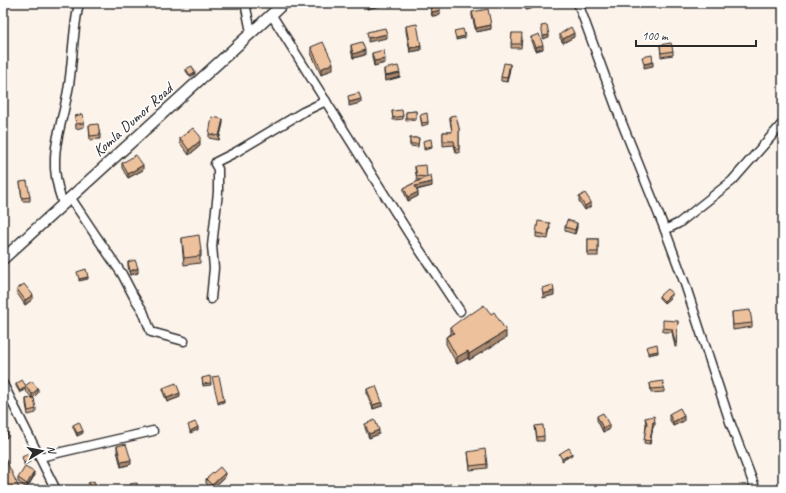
<svg xmlns="http://www.w3.org/2000/svg" width="786" height="493" viewBox="0 0 786 493" font-family="Caveat,sans-serif">
  <style>
    .lines { fill: none; stroke-linecap: round; stroke-linejoin: round }
    .minor-casing { stroke: #2b2b2b; stroke-width: 11 }
    .tertiary-casing { stroke: #2b2b2b; stroke-width: 13 }
    .minor { stroke: #fff; stroke-width: 8 }
    .tertiary { stroke: #fff; stroke-width: 10 }
    .wall { fill: #cda687; stroke: #2b2b2b }
    .shaded-wall { fill: #a7876e; stroke: #2b2b2b }
    .building { fill: #eec19d; stroke: #2b2b2b }
    .labels { text-anchor: middle; dominant-baseline: central; stroke-width: 3.5; stroke-linejoin: round; paint-order: stroke }
    .street-label { font-size: 16px; fill: #2b2b2b; stroke: #fff }
  </style>
  <rect width="100%" height="100%" fill="#fcf3eb"/>
  <filter id="ink" filterUnits="userSpaceOnUse"><feTurbulence type="fractalNoise" baseFrequency=".025" numOctaves="2"/><feDisplacementMap in="SourceGraphic" scale="8" xChannelSelector="R" yChannelSelector="G"/><feConvolveMatrix kernelMatrix="1 2 1 2 8 2 1 2 1" color-interpolation-filters="sRGB"/></filter>
  <g filter="url(#ink)">
    <g class="lines">
      <!-- minor casing -->
      <g class="minor-casing">
        <g id="minor">
          <path d="M 245,3 L 251,32"/>
          <path d="M 578,3 L 622,123 L 665,230 L 685,284 L 730,422 L 756,490"/>
          <path d="M 271,14 L 411,237 L 460,311"/>
          <path d="M 70,197 L 96,236 L 122,274 L 134,297 L 143,311 L 151,332 L 184,341"/>
          <path d="M 63,204 C 58,190 54,175 55,159 C 55,145 59,132 62,118 C 65,107 67,96 69,85 C 73,57 73,30 79,3"/>
          <path d="M 665,230 L 679,223 L 732,181 L 783,123"/>
          <path d="M 211,299 L 214,268 L 212,246 L 218,192 L 218,169 L 215,164 L 216,162 L 236,152 L 303,112 L 326,101"/>
          <path d="M 3,384 L 56,490"/>
          <path d="M 40,457 L 153,431"/>
        </g>
      </g>
      <!-- tertiary casing -->
      <g class="tertiary-casing">
        <path id="tertiary" d="M 3,259 L 284,3"/>
      </g>
      <!-- minor -->
      <use href="#minor" class="minor"/>
      <!-- tertiary -->
      <use href="#tertiary" class="tertiary"/>
    </g>
    <!-- wall -->
    <g class="wall">
      <path d="M 429,3 L 439,3 L 440,15 L 432,16 Z"/>
      <path d="M 525,3 L 533,3 L 533,8 L 526,10 Z"/>
      <path d="M 654,3 L 662,3 L 660,8 L 654,6 Z"/>
      <path d="M 472,12 L 491,29 L 476,32 L 472,16 Z"/>
      <path d="M 406,26 L 421,50 L 410,52 L 406,31 Z"/>
      <path d="M 512,33 L 522,37 L 521,48 L 511,48 Z"/>
      <path d="M 560,34 L 574,37 L 563,43 L 560,38 Z"/>
      <path d="M 531,37 L 543,49 L 535,51 L 531,41 Z"/>
      <path d="M 351,45 L 365,55 L 353,58 L 351,50 Z"/>
      <path d="M 660,45 L 673,51 L 673,55 L 661,57 Z"/>
      <path d="M 311,47 L 333,69 L 321,75 L 311,53 Z"/>
      <path d="M 372,53 L 385,63 L 374,66 L 372,57 Z"/>
      <path d="M 510,68 L 507,82 L 501,81 L 501,77 Z"/>
      <path d="M 186,69 L 195,74 L 190,77 L 186,71 Z"/>
      <path d="M 384,69 L 400,77 L 385,81 L 384,73 Z"/>
      <path d="M 392,111 L 403,116 L 403,119 L 393,120 Z"/>
      <path d="M 416,111 L 416,120 L 406,121 L 406,112 Z"/>
      <path d="M 420,115 L 428,122 L 428,124 L 422,126 Z"/>
      <path d="M 75,116 L 84,123 L 84,127 L 76,129 Z"/>
      <path d="M 450,116 L 459,128 L 459,153 L 456,153 L 454,145 L 443,146 L 443,132 L 452,132 L 450,120 Z"/>
      <path d="M 223,123 L 219,140 L 209,138 L 209,134 Z"/>
      <path d="M 89,125 L 100,135 L 100,139 L 90,140 Z"/>
      <path d="M 180,138 L 200,146 L 189,155 L 180,143 Z"/>
      <path d="M 410,138 L 419,138 L 418,147 L 410,146 Z"/>
      <path d="M 122,163 L 143,170 L 128,178 L 122,168 Z"/>
      <path d="M 415,166 L 427,177 L 432,186 L 417,190 L 418,196 L 408,201 L 404,192 L 404,188 L 420,180 L 417,180 L 415,169 Z"/>
      <path d="M 20,182 L 30,197 L 30,201 L 22,201 Z"/>
      <path d="M 579,197 L 591,206 L 585,210 L 579,201 Z"/>
      <path d="M 550,227 L 548,239 L 536,237 L 536,233 Z"/>
      <path d="M 565,227 L 577,227 L 575,234 L 565,231 Z"/>
      <path d="M 182,238 L 201,251 L 201,257 L 200,257 L 200,263 L 184,265 L 182,244 Z"/>
      <rect x="588" y="239" width="10" height="17"/>
      <path d="M 128,262 L 138,273 L 130,275 L 128,266 Z"/>
      <path d="M 17,289 L 33,299 L 25,305 L 17,293 Z"/>
      <path d="M 659,296 L 672,296 L 664,303 L 659,298 Z"/>
      <path d="M 732,312 L 752,323 L 752,327 L 733,330 Z"/>
      <path d="M 678,321 L 676,347 L 675,347 L 672,332 L 663,332 L 663,328 Z"/>
      <path d="M 451,327 L 506,338 L 469,360 L 468,358 L 457,364 L 446,344 L 446,337 L 451,334 Z"/>
      <path d="M 202,378 L 211,383 L 211,385 L 203,386 Z"/>
      <path d="M 650,383 L 664,388 L 664,392 L 651,393 Z"/>
      <path d="M 16,384 L 26,386 L 38,393 L 32,398 L 36,409 L 36,413 L 28,415 L 26,404 L 26,399 L 32,398 L 25,390 L 25,389 L 20,393 L 16,386 Z"/>
      <path d="M 163,388 L 180,397 L 167,402 L 163,392 Z"/>
      <path d="M 367,389 L 382,406 L 373,409 L 367,394 Z"/>
      <path d="M 669,414 L 684,421 L 673,426 L 669,418 Z"/>
      <path d="M 597,416 L 609,430 L 603,432 L 597,420 Z"/>
      <path d="M 645,418 L 655,425 L 653,426 L 650,444 L 644,443 L 646,425 Z"/>
      <path d="M 365,424 L 379,434 L 369,438 L 365,428 Z"/>
      <path d="M 73,425 L 83,433 L 77,436 L 73,427 Z"/>
      <path d="M 535,426 L 544,436 L 544,441 L 537,441 Z"/>
      <path d="M 117,446 L 131,464 L 121,467 L 117,451 Z"/>
      <path d="M 468,452 L 487,464 L 487,468 L 470,470 Z"/>
      <path d="M 34,476 L 27,488 L 18,482 L 18,478 Z"/>
      <path d="M 225,477 L 212,489 L 206,483 L 206,479 Z"/>
    </g>
    <!-- shaded-wall -->
    <g class="shaded-wall">
      <path d="M 377,3 L 390,3 L 390,4 L 367,9 L 367,5 Z"/>
      <path d="M 440,10 L 440,15 L 432,16 L 432,12 Z"/>
      <path d="M 491,25 L 491,29 L 476,32 L 476,28 Z"/>
      <path d="M 574,33 L 574,37 L 563,43 L 563,39 Z"/>
      <path d="M 387,34 L 387,38 L 368,42 L 368,38 Z"/>
      <path d="M 549,35 L 549,37 L 543,39 L 543,36 Z"/>
      <path d="M 465,36 L 465,38 L 456,40 L 456,38 Z"/>
      <path d="M 543,45 L 543,49 L 535,51 L 535,47 Z"/>
      <path d="M 421,46 L 421,50 L 410,52 L 410,48 Z"/>
      <path d="M 365,50 L 365,55 L 353,58 L 353,54 Z"/>
      <path d="M 385,59 L 385,63 L 374,66 L 374,61 Z"/>
      <path d="M 653,62 L 653,66 L 644,68 L 644,64 Z"/>
      <path d="M 333,63 L 333,69 L 321,75 L 321,69 Z"/>
      <path d="M 510,64 L 510,68 L 507,82 L 507,78 Z"/>
      <path d="M 195,72 L 195,74 L 190,77 L 190,75 Z"/>
      <path d="M 400,73 L 400,77 L 385,81 L 385,76 Z"/>
      <path d="M 361,99 L 361,103 L 349,106 L 349,102 Z"/>
      <path d="M 223,119 L 223,123 L 219,140 L 219,136 Z"/>
      <path d="M 200,141 L 200,146 L 189,155 L 189,150 Z"/>
      <path d="M 432,146 L 432,148 L 424,150 L 424,148 Z"/>
      <path d="M 143,165 L 143,170 L 128,178 L 128,174 Z"/>
      <path d="M 432,182 L 432,186 L 415,190 L 415,186 Z"/>
      <path d="M 418,192 L 418,196 L 408,201 L 408,197 Z"/>
      <path d="M 591,202 L 591,206 L 585,210 L 585,206 Z"/>
      <path d="M 577,223 L 577,227 L 575,234 L 575,230 Z"/>
      <path d="M 138,268 L 138,273 L 130,275 L 130,271 Z"/>
      <path d="M 88,277 L 88,279 L 79,281 L 79,279 Z"/>
      <path d="M 554,291 L 554,295 L 543,298 L 543,294 Z"/>
      <path d="M 672,293 L 672,296 L 664,303 L 664,301 Z"/>
      <path d="M 33,295 L 33,299 L 25,305 L 25,300 Z"/>
      <path d="M 506,331 L 506,338 L 469,360 L 469,354 Z"/>
      <path d="M 468,351 L 468,358 L 457,364 L 457,357 Z"/>
      <path d="M 658,351 L 658,353 L 648,355 L 648,353 Z"/>
      <path d="M 25,387 L 25,389 L 20,393 L 20,391 Z"/>
      <path d="M 38,389 L 38,393 L 32,399 L 32,394 Z"/>
      <path d="M 180,393 L 180,397 L 167,402 L 167,398 Z"/>
      <path d="M 224,400 L 224,402 L 218,404 L 218,402 Z"/>
      <path d="M 382,402 L 382,406 L 373,409 L 373,405 Z"/>
      <path d="M 684,416 L 684,421 L 673,426 L 673,422 Z"/>
      <path d="M 653,422 L 655,422 L 655,425 L 653,426 L 650,444 L 650,441 Z"/>
      <path d="M 609,425 L 609,430 L 603,432 L 603,428 Z"/>
      <path d="M 198,427 L 198,430 L 190,433 L 190,431 Z"/>
      <path d="M 379,430 L 379,434 L 369,438 L 369,434 Z"/>
      <path d="M 83,431 L 83,433 L 77,436 L 77,433 Z"/>
      <path d="M 8,433 L 8,437 L 3,439 L 3,435 Z"/>
      <path d="M 572,453 L 572,455 L 562,461 L 562,459 Z"/>
      <path d="M 30,460 L 30,462 L 24,465 L 24,463 Z"/>
      <path d="M 131,460 L 131,464 L 121,467 L 121,462 Z"/>
      <path d="M 34,472 L 34,476 L 27,488 L 27,484 Z"/>
      <path d="M 225,473 L 225,477 L 212,489 L 212,485 Z"/>
    </g>
    <!-- building -->
    <g class="building">
      <path d="M 367,3 L 377,3 L 367,5 Z"/>
      <path d="M 430,3 L 439,3 L 440,10 L 432,12 Z"/>
      <path d="M 526,3 L 533,3 L 533,4 L 526,5 Z"/>
      <path d="M 488,9 L 491,25 L 476,28 L 472,12 Z"/>
      <path d="M 417,24 L 421,46 L 410,48 L 406,26 Z"/>
      <path d="M 547,25 L 549,35 L 543,36 L 541,26 Z"/>
      <path d="M 571,27 L 574,33 L 563,39 L 560,34 Z"/>
      <path d="M 385,28 L 387,34 L 368,38 L 367,32 Z"/>
      <path d="M 463,29 L 465,36 L 456,38 L 454,31 Z"/>
      <path d="M 512,33 L 522,33 L 521,44 L 511,44 Z"/>
      <path d="M 539,34 L 543,45 L 535,47 L 531,37 Z"/>
      <path d="M 323,42 L 333,63 L 321,69 L 311,47 Z"/>
      <path d="M 362,42 L 365,50 L 353,54 L 351,45 Z"/>
      <path d="M 671,43 L 673,51 L 661,53 L 660,45 Z"/>
      <path d="M 384,50 L 385,59 L 374,61 L 372,53 Z"/>
      <path d="M 652,55 L 653,62 L 644,64 L 642,57 Z"/>
      <path d="M 504,63 L 510,64 L 507,78 L 501,77 Z"/>
      <path d="M 192,66 L 195,72 L 190,75 L 186,69 Z"/>
      <path d="M 398,66 L 400,73 L 385,76 L 384,69 Z"/>
      <path d="M 359,93 L 361,99 L 349,102 L 348,96 Z"/>
      <path d="M 402,110 L 403,116 L 393,118 L 392,111 Z"/>
      <path d="M 416,111 L 416,118 L 406,118 L 406,112 Z"/>
      <path d="M 427,113 L 428,122 L 422,123 L 420,115 Z"/>
      <path d="M 83,114 L 84,123 L 76,124 L 75,116 Z"/>
      <path d="M 456,115 L 459,128 L 459,149 L 456,149 L 454,141 L 443,141 L 443,132 L 452,132 L 450,116 Z"/>
      <path d="M 212,117 L 223,119 L 219,136 L 209,134 Z"/>
      <path d="M 98,124 L 100,135 L 90,136 L 89,125 Z"/>
      <path d="M 193,128 L 200,136 L 200,141 L 189,150 L 180,138 Z"/>
      <path d="M 410,138 L 419,138 L 418,144 L 410,144 Z"/>
      <path d="M 431,139 L 432,146 L 424,148 L 423,141 Z"/>
      <path d="M 136,155 L 143,165 L 128,174 L 122,163 Z"/>
      <path d="M 426,165 L 427,177 L 417,176 L 415,166 Z"/>
      <path d="M 431,175 L 432,182 L 415,186 L 418,192 L 408,197 L 404,188 Z"/>
      <path d="M 27,181 L 30,197 L 22,198 L 20,182 Z"/>
      <path d="M 585,193 L 591,202 L 585,206 L 579,197 Z"/>
      <path d="M 567,220 L 577,223 L 575,230 L 565,227 Z"/>
      <path d="M 538,221 L 550,223 L 548,235 L 536,233 Z"/>
      <path d="M 199,235 L 201,251 L 200,251 L 200,256 L 184,258 L 182,238 Z"/>
      <rect x="588" y="239" width="10" height="13"/>
      <path d="M 135,260 L 138,268 L 130,271 L 128,262 Z"/>
      <path d="M 86,269 L 88,277 L 79,279 L 77,272 Z"/>
      <path d="M 24,284 L 33,295 L 25,300 L 17,289 Z"/>
      <path d="M 553,285 L 554,291 L 543,294 L 542,288 Z"/>
      <path d="M 667,289 L 672,293 L 664,301 L 659,296 Z"/>
      <path d="M 484,305 L 491,314 L 494,312 L 506,331 L 469,354 L 468,351 L 457,357 L 446,337 L 454,333 L 451,327 L 470,313 L 471,314 Z"/>
      <path d="M 750,310 L 752,323 L 733,325 L 732,312 Z"/>
      <path d="M 663,320 L 678,321 L 676,343 L 675,343 L 672,329 L 663,328 Z"/>
      <path d="M 657,344 L 658,351 L 648,353 L 646,347 Z"/>
      <path d="M 210,376 L 211,383 L 203,384 L 202,378 Z"/>
      <path d="M 219,376 L 224,400 L 218,402 L 212,377 Z"/>
      <path d="M 22,380 L 26,386 L 25,387 L 20,391 L 16,384 Z"/>
      <path d="M 32,381 L 38,389 L 32,394 L 25,386 Z"/>
      <path d="M 663,381 L 664,388 L 651,389 L 650,383 Z"/>
      <path d="M 176,383 L 180,393 L 167,398 L 163,388 Z"/>
      <path d="M 376,386 L 382,402 L 373,405 L 367,389 Z"/>
      <path d="M 34,398 L 36,409 L 28,411 L 26,399 Z"/>
      <path d="M 680,408 L 684,416 L 673,422 L 669,414 Z"/>
      <path d="M 603,413 L 609,425 L 603,428 L 597,416 Z"/>
      <path d="M 654,416 L 655,422 L 653,422 L 650,441 L 644,440 L 647,423 L 645,418 Z"/>
      <path d="M 375,420 L 379,430 L 369,434 L 365,424 Z"/>
      <path d="M 3,422 L 8,433 L 3,435 Z"/>
      <path d="M 79,422 L 83,431 L 77,433 L 73,425 Z"/>
      <path d="M 195,422 L 198,427 L 190,431 L 188,425 Z"/>
      <path d="M 543,425 L 544,436 L 537,437 L 535,426 Z"/>
      <path d="M 126,444 L 131,460 L 121,462 L 117,446 Z"/>
      <path d="M 569,448 L 572,453 L 562,459 L 559,454 Z"/>
      <path d="M 485,449 L 487,464 L 470,466 L 468,452 Z"/>
      <path d="M 28,454 L 30,460 L 24,463 L 22,457 Z"/>
      <path d="M 4,456 L 20,490 L 3,490 L 3,457 Z"/>
      <path d="M 25,467 L 34,472 L 27,484 L 18,478 Z"/>
      <path d="M 220,467 L 225,473 L 212,485 L 206,479 Z"/>
      <path d="M 94,481 L 96,489 L 90,490 L 88,483 Z"/>
      <path d="M 137,483 L 138,490 L 132,490 L 130,484 Z"/>
      <path d="M 452,484 L 453,490 L 446,490 L 445,485 Z"/>
    </g>
  </g>
  <g class="labels">
    <!-- street labels -->
    <g class="street-label">
      <text transform="translate(133 120) rotate(-42)">Komla Dumor Road</text>
    </g>
  </g>
  <!-- margin -->
  <rect width="786" height="493" fill="none" stroke="#fff" stroke-width="16"/>
  <rect x="8" y="8" width="770" height="477" fill="none" stroke="#2b2b2b" stroke-width="1.5" filter="url(#ink)"/>
  <!-- north arrow -->
  <g transform="translate(42 451) rotate(80)" stroke="#ffffff" stroke-width="3" paint-order="stroke">
  <path d="M0-3L7 15L0 10L-7 15Z" fill="#2b2b2b"/>
  <text y="-6" font-size="11" font-weight="bold" text-anchor="middle" fill="#2b2b2b">N</text>
  </g>
  <!-- scale -->
  <path d="M636 40v6h120v-6" fill="none" stroke="#2b2b2b" stroke-width="2"/>
  <text x="642" y="40" font-size="12" fill="#2b2b2b" stroke="#ffffff" stroke-width="3" paint-order="stroke">100 m</text>
</svg>
